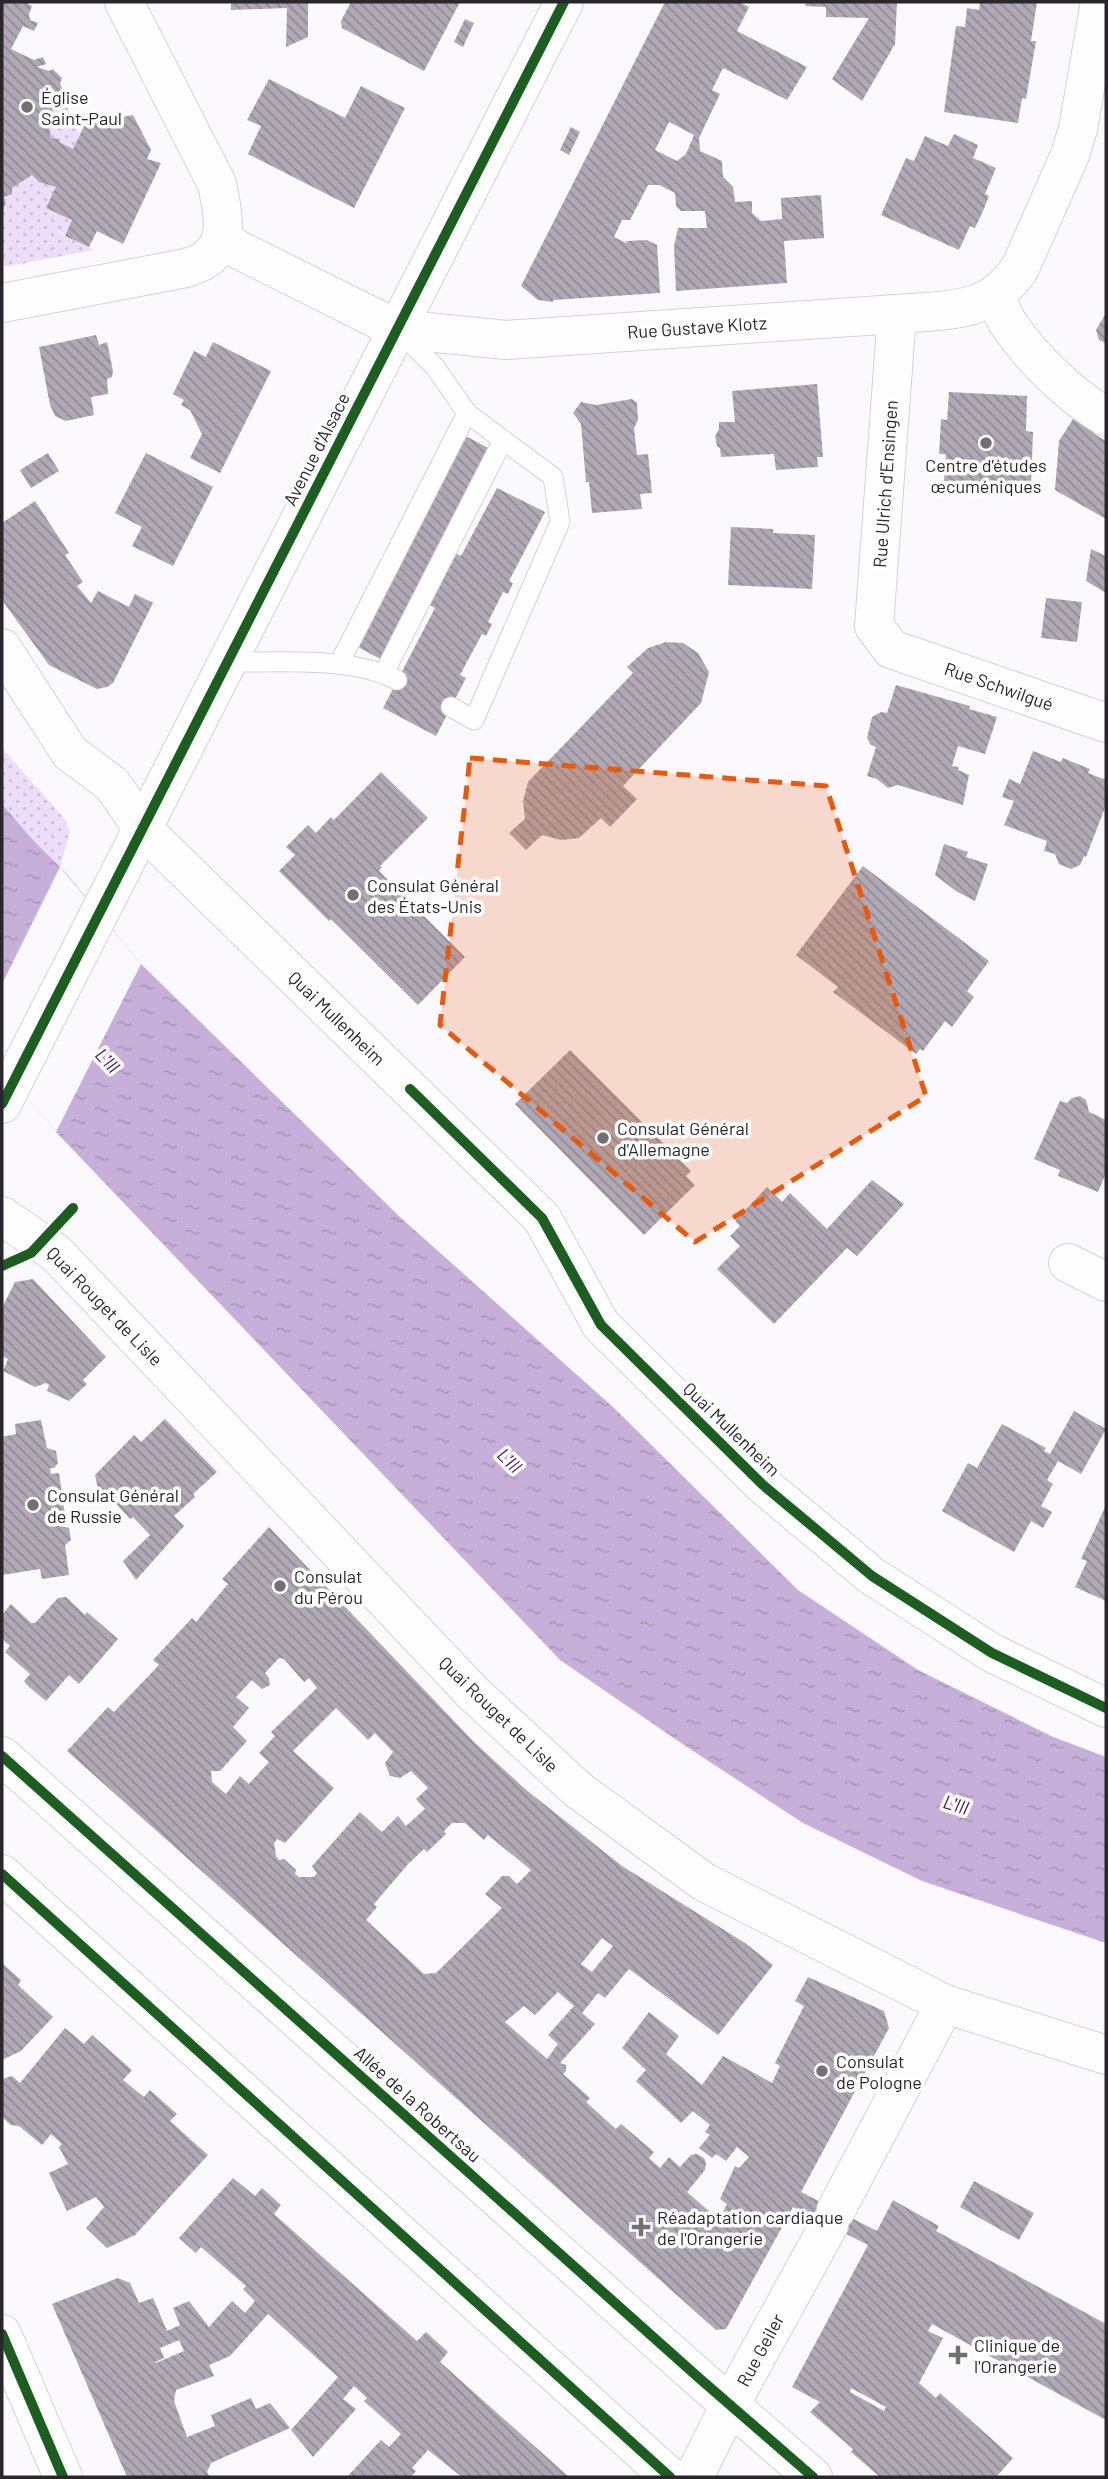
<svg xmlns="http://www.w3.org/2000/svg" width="1108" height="2479" viewBox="0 0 1108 2479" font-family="Barlow,sans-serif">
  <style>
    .grass { fill: url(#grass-dots) }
    .water { fill: url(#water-ripples) }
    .pier { fill: #fbf9fd }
    .building { fill: url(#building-back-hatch); fill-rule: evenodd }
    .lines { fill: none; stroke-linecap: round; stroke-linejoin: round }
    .service-casing { stroke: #d4d3d6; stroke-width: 21 }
    .minor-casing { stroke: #d4d3d6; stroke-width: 40 }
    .secondary-casing { stroke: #d4d3d6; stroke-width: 40 }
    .primary-casing { stroke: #d4d3d6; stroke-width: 40 }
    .service { stroke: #fefeff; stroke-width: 19 }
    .minor { stroke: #fefeff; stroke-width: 38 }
    .secondary { stroke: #fefeff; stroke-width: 38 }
    .primary { stroke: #fefeff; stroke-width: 38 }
    .cycleway-casing { stroke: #fff; stroke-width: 15 }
    .cycleway { stroke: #1b5e20; stroke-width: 10 }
    .marked { fill: #e8590c; fill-opacity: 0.2; stroke: #e8590c; stroke-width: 5; stroke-dasharray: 14 9; stroke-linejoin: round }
    .poi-dot { fill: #727074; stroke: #fff; stroke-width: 2.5 }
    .labels { text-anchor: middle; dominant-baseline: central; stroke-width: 7; stroke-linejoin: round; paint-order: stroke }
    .poi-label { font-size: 18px; fill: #29272b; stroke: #fff; text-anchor: start }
    .street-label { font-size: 18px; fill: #29272b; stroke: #fff }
    .water-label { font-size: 19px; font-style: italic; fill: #431b5e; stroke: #fff }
  </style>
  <defs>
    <pattern id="grass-dots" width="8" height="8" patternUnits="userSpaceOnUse" patternTransform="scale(1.75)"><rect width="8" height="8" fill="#ecddf9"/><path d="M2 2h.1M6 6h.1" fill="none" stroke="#cabed6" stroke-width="1.8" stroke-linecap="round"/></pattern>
    <pattern id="water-ripples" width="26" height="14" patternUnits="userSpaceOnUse" patternTransform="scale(1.75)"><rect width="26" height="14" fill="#c6b0d9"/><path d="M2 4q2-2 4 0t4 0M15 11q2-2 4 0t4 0" fill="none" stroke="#aa97ba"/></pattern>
    <pattern id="building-back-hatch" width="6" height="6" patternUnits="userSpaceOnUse" patternTransform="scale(1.75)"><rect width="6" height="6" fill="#b0a9b5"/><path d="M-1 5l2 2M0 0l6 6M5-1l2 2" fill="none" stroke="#8f8a93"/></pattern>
  </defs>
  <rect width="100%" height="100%" fill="#fbf9fd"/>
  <!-- grass -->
  <g class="grass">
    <path d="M 63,91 L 72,124 L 80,133 L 73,149 L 59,142 L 60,139 L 51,138 L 47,115 L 54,110 L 51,105 L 57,102 Z"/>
    <path d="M 32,175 L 39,182 L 56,187 L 72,220 L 66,234 L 59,231 L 59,233 L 94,250 L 9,266 L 2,266 L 2,211 L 6,203 L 4,197 L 12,188 Z"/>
    <path d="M 2,748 L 64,818 L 70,832 L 60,867 L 32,839 L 2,804 Z"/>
  </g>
  <!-- water -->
  <path class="water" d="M 2,804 L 32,839 L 65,872 L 141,964 L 401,1218 L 613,1407 L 798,1590 L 918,1670 L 1051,1736 L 1106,1757 L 1106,1943 L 922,1881 L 803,1823 L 684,1745 L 560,1660 L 56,1132 L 2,1068 Z"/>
  <!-- pier -->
  <path class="pier" d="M 60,867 L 141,964 L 56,1132 L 2,1068 L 2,984 Z"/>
  <!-- building -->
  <g class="building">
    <path d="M 2,2 L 29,2 L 28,4 L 32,6 L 29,14 L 30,20 L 38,23 L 34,31 L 23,26 L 11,49 L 34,60 L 43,57 L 46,64 L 37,67 L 49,71 L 53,69 L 62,78 L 60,83 L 63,91 L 57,102 L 51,105 L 54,110 L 47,115 L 51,138 L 60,139 L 59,142 L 73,149 L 84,126 L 89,129 L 93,123 L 133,115 L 151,150 L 147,159 L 161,163 L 123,244 L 97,231 L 89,247 L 65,236 L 72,220 L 46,208 L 56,187 L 39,182 L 32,175 L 12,188 L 12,194 L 4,197 L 6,203 L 2,211 Z"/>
    <path d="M 231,2 L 308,2 L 308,37 L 286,47 L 287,8 L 231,10 Z"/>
    <path d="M 351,2 L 460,2 L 424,71 L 342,28 L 341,21 Z"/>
    <path d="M 665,2 L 739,2 L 749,7 L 737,31 L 807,67 L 787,100 L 723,68 L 712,90 L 720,94 L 699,138 L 700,151 L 722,161 L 723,177 L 733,187 L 735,202 L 752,201 L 752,213 L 761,221 L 782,219 L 781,198 L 821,195 L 824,238 L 784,241 L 787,283 L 676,291 L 674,246 L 678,228 L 707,228 L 705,211 L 681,211 L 676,206 L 675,193 L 659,185 L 648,185 L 630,220 L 622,220 L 614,237 L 626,243 L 627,241 L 647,240 L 657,245 L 660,293 L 553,300 L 553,302 L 538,300 L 521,286 ZM 669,122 L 694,135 L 686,154 L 677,161 L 655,150 Z"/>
    <path d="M 806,2 L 897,2 L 895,44 L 862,101 L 832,79 L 869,18 L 826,17 L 826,7 L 805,6 Z"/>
    <path d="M 980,2 L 1037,2 L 1031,41 L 1036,41 L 1026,99 L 1022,98 L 1018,123 L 944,112 L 956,26 L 965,27 L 967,8 L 979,10 Z"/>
    <path d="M 465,19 L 474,23 L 463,47 L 454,42 Z"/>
    <path d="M 269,79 L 345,118 L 361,86 L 405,108 L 354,208 L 248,154 L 261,126 L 247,120 Z"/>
    <path d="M 571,127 L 580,132 L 569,155 L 560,150 Z"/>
    <path d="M 954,134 L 978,145 L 973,158 L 996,168 L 985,194 L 989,196 L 983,211 L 975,228 L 970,226 L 959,250 L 881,215 L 906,158 L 914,161 L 925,136 L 948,146 Z"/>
    <path d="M 1106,313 L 1106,343 L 1099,340 L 1096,330 Z"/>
    <path d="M 96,335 L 99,345 L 107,342 L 113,371 L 112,377 L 107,379 L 108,394 L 91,397 L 94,415 L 66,421 L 55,416 L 50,405 L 39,347 Z"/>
    <path d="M 213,342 L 271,371 L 220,473 L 190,458 L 202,434 L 190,410 L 181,405 L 184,400 L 173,394 L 194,351 L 206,357 Z"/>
    <path d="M 817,384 L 823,457 L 817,457 L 818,467 L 776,470 L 774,454 L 721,457 L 720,448 L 717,446 L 715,436 L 719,429 L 719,422 L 735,422 L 732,391 Z"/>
    <path d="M 949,392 L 1027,396 L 1026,431 L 1033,432 L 1031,486 L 944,481 L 946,454 L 939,454 L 941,419 L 947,420 Z"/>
    <path d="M 632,399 L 637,403 L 638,420 L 634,428 L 637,455 L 648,454 L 652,493 L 640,494 L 642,509 L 592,513 L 589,482 L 586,482 L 581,424 L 573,413 L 581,402 L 596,405 Z"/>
    <path d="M 1075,416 L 1096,435 L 1106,441 L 1106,519 L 1055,490 L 1059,441 Z"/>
    <path d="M 454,430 L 494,451 L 445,548 L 461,556 L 497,488 L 545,512 L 509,581 L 513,583 L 508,594 L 503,592 L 488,622 L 492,624 L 486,636 L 482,634 L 460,675 L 466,678 L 436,736 L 383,708 L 435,608 L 418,599 L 386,662 L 347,641 Z"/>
    <path d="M 48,453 L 59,471 L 31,488 L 20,470 Z"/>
    <path d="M 146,453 L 213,487 L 173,566 L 132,546 L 142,527 L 115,513 Z"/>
    <path d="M 35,501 L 69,553 L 65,555 L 83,582 L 77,586 L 91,603 L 98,591 L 129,607 L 135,594 L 153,603 L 113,683 L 107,687 L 97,689 L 49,665 L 2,600 L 2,523 Z"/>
    <path d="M 731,527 L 773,529 L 773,533 L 815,535 L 812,589 L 728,585 Z"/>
    <path d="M 1091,549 L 1106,556 L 1106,593 L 1086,581 Z"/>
    <path d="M 1046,598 L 1082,602 L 1077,642 L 1041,638 Z"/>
    <path d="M 666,642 L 683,643 L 698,653 L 709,672 L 701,703 L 623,786 L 637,799 L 610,827 L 601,818 L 579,838 L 561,840 L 542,835 L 526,850 L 509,833 L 525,819 L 523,801 L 528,782 L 633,673 L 627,667 L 648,648 Z"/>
    <path d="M 896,685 L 970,706 L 969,709 L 997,717 L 985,754 L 958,746 L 952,766 L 958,767 L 958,770 L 969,775 L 963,805 L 898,785 L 888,788 L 877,779 L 867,776 L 876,747 L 871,745 L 867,738 L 872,717 L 881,712 L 887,713 Z"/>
    <path d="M 1033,751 L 1061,762 L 1063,758 L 1090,769 L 1088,773 L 1106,780 L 1106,805 L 1086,857 L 1084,856 L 1080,865 L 1071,869 L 1059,864 L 1055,854 L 1044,851 L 1047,841 L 1004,825 L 1014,801 L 1002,797 L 1009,779 L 1020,784 Z"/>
    <path d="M 381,772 L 428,818 L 380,866 L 382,867 L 379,871 L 465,957 L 418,1005 L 331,919 L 329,921 L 279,871 L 295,855 L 286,847 L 308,825 L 316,833 L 331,817 L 334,820 Z"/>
    <path d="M 944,844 L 968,852 L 966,857 L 988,864 L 975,901 L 956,891 L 935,875 Z"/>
    <path d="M 863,866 L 989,961 L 967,991 L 974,997 L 952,1027 L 945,1021 L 923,1051 L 920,1049 L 916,1054 L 833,992 L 838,987 L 796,955 Z"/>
    <path d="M 570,1050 L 691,1171 L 686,1176 L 695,1185 L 644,1235 L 515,1104 Z"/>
    <path d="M 1080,1096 L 1086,1100 L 1089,1112 L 1106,1120 L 1106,1173 L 1098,1192 L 1058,1176 L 1060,1170 L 1034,1159 L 1060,1101 L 1067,1103 L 1072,1098 Z"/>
    <path d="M 872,1180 L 904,1204 L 857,1256 L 847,1248 L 774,1324 L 717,1269 L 740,1246 L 730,1236 L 740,1226 L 735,1221 L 767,1187 L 782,1202 L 790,1193 L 827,1229 Z"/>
    <path d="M 33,1279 L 106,1357 L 83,1380 L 87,1384 L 69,1401 L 47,1391 L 49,1385 L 46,1383 L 35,1387 L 3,1371 L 8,1359 L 2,1356 L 2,1308 L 15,1282 Z"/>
    <path d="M 1074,1411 L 1106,1429 L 1081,1474 L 1058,1461 L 1047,1480 L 1053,1484 L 1041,1506 L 1052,1512 L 1043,1528 L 1031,1521 L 1014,1552 L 942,1511 L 968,1463 L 977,1468 L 1002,1424 L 1046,1448 L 1044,1451 L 1050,1454 Z"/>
    <path d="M 165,1419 L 217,1472 L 193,1494 L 195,1497 L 174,1516 L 184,1526 L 136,1580 L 123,1561 L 150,1535 L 133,1517 L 130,1519 L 110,1497 L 100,1498 L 95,1475 L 134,1435 L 141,1442 Z"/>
    <path d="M 41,1420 L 47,1448 L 56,1451 L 58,1463 L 54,1468 L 50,1468 L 51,1474 L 59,1473 L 65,1515 L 59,1517 L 61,1526 L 69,1528 L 71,1540 L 65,1545 L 69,1575 L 42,1579 L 40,1569 L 2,1575 L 2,1437 L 16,1434 L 15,1424 Z"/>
    <path d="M 1106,1505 L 1106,1601 L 1075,1587 L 1087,1561 L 1081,1559 Z"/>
    <path d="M 269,1527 L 474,1742 L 525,1789 L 622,1866 L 745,1943 L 773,1965 L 718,2035 L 629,1969 L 605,1998 L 598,1993 L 582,2013 L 595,2024 L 560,2063 L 566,2065 L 566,2071 L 563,2074 L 590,2098 L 586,2102 L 616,2129 L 621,2124 L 654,2152 L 649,2158 L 660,2168 L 669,2157 L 680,2167 L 691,2155 L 697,2154 L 704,2158 L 706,2163 L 705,2170 L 687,2192 L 719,2220 L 727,2204 L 720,2199 L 735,2166 L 739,2168 L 749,2157 L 737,2147 L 726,2161 L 716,2154 L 712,2158 L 699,2148 L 710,2135 L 705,2132 L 710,2125 L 693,2111 L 681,2123 L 636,2081 L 646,2070 L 622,2048 L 649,2012 L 679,2036 L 666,2054 L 702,2085 L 723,2056 L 772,2083 L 780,2066 L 775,2063 L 804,2006 L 795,2001 L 808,1977 L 884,2011 L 889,2028 L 801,2192 L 877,2231 L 893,2200 L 939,2226 L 936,2231 L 1106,2324 L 1106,2417 L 1104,2419 L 932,2324 L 928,2331 L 943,2338 L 919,2383 L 936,2398 L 940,2393 L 1013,2458 L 996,2477 L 880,2477 L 851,2452 L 853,2449 L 810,2412 L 820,2402 L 792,2387 L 868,2245 L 793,2207 L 726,2329 L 716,2330 L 67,1751 L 108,1707 L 114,1712 L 159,1665 L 153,1660 L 192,1618 L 196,1622 L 228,1584 L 222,1579 ZM 279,1658 L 284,1659 L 304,1682 L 309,1678 L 317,1688 L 271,1732 L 275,1736 L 259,1753 L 269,1762 L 249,1784 L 240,1776 L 226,1794 L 212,1782 L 211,1771 L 220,1771 L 247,1741 L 233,1727 L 249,1708 L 236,1697 L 252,1680 L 262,1689 L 270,1685 L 269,1678 L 265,1673 ZM 336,1708 L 368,1740 L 375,1733 L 393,1752 L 385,1763 L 390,1776 L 400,1778 L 411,1771 L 428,1788 L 416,1799 L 425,1809 L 406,1826 L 398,1816 L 382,1832 L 360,1812 L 312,1866 L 317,1873 L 314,1877 L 299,1877 L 295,1874 L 296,1870 L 284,1859 L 279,1860 L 276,1856 L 274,1843 L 277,1839 L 285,1843 L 334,1788 L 293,1751 ZM 452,1823 L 465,1823 L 484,1840 L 488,1835 L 531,1870 L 517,1884 L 509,1876 L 502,1876 L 485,1894 L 502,1908 L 436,1973 L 424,1974 L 366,1920 L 377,1907 L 374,1904 L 409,1863 L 424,1849 L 427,1852 L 446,1834 L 444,1831 ZM 602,1938 L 613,1946 L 592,1972 L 581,1964 ZM 558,1992 L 574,2006 L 548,2035 L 558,2044 L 547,2059 L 505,2022 L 524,2006 L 535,2015 ZM 851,2388 L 886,2407 L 884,2411 L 850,2392 Z"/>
    <path d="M 66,1597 L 85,1615 L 87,1612 L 118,1639 L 79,1684 L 69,1675 L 46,1701 L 28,1686 L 24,1681 L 30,1674 L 5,1652 L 10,1646 L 2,1639 L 2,1615 L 11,1604 L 31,1623 L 35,1623 L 58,1598 Z"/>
    <path d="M 2,1963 L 21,1980 L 18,1985 L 53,2017 L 21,2051 L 2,2060 Z"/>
    <path d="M 65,2028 L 84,2044 L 92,2035 L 132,2070 L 123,2080 L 144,2097 L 150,2090 L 177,2114 L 170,2121 L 208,2155 L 135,2235 L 107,2248 L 86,2228 L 104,2207 L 96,2197 L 67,2211 L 49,2173 L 68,2164 L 59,2147 L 62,2144 L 51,2134 L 42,2145 L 19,2126 L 11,2125 L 2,2117 L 2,2079 L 12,2076 L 20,2083 Z"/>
    <path d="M 233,2178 L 255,2196 L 262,2188 L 281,2205 L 274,2214 L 417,2341 L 426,2332 L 448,2352 L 440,2362 L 569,2477 L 462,2477 L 428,2450 L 412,2468 L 416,2471 L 411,2477 L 347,2477 L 381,2440 L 389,2447 L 401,2434 L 364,2401 L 367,2398 L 354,2386 L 343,2399 L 356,2409 L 313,2457 L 291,2430 L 338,2377 L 268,2314 L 230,2356 L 209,2365 L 214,2376 L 176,2390 L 174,2401 L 187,2437 L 215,2426 L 211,2415 L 251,2398 L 256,2409 L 270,2403 L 290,2428 L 211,2463 L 207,2472 L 210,2477 L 127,2477 L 52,2304 L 118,2278 L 130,2283 L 139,2303 L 153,2298 L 167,2331 L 180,2325 L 173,2308 L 189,2301 L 209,2327 L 232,2301 L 245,2313 L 255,2301 L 243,2289 L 246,2286 L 201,2247 L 196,2253 L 179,2238 ZM 179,2340 L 184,2351 L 156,2363 L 155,2362 L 164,2358 L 160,2348 Z"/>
    <path d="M 974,2181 L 1034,2213 L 1019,2240 L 960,2207 Z"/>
  </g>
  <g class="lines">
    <!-- service casing -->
    <g class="service-casing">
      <g id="service">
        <path d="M 400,332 L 435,367 L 467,413 L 553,477 L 560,522 L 474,720 L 451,707"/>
        <path d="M 227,662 C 279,663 351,656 397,680"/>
        <path d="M 339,664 L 467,413"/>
        <path d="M 384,673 L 503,440"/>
      </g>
    </g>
    <!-- minor casing -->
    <g class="minor-casing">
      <g id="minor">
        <path d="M 221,241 L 397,329 L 506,340 L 926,312 C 967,309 995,305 1020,268 L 1070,155 L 1078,129 L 1100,2"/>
        <path d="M 996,296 C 1000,306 1003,317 1010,326 C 1034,361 1070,395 1106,417"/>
        <path d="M 2,303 L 186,268 C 232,254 225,223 217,184 L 124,2"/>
        <path d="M 897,314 L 874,626 L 891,649 L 1106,723"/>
        <path d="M 2,648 L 70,753 L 112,784 L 143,829 L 542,1218 L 601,1325 L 763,1485 L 872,1576 L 992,1653 L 1106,1708"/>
        <path d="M 2,1216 L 56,1253 L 473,1693 L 577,1789 L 704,1882 L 945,2004 L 1106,2055"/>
        <path d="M 1068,1263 L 1106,1282"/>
        <path d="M 836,2210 L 945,2004"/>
        <path d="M 2,2334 L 63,2477"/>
        <path d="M 694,2477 L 730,2405 L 829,2225"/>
      </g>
    </g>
    <!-- secondary casing -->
    <g class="secondary-casing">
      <g id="secondary">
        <path d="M 2,1756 L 699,2378 L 813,2477"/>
        <path d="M 2,1874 L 670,2477"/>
      </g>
    </g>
    <!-- primary casing -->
    <g class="primary-casing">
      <path id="primary" d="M 2,1104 L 564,2"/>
    </g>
    <!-- service -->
    <use href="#service" class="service"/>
    <!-- minor -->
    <use href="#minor" class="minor"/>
    <!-- secondary -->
    <use href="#secondary" class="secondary"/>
    <!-- primary -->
    <use href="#primary" class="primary"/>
    <!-- cycleway casing -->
    <g class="cycleway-casing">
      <g id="cycleway">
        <path d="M 410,1089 L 542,1218 L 601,1325 L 763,1485 L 872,1576 L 992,1653 L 1106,1708"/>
        <path d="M 2,1104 L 564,2"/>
        <path d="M 2,1266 L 31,1253 L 73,1208"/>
        <path d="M 2,1756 L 699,2378 L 813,2477"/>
        <path d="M 2,1874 L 670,2477"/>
        <path d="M 2,2334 L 63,2477"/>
      </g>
    </g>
    <!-- cycleway -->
    <use href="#cycleway" class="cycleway"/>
  </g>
  <!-- marked area -->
  <path class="marked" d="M 470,758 L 826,786 L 926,1096 L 695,1242 L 440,1025 Z"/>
  <!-- markers -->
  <g class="poi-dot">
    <circle cx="27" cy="107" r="7"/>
    <circle cx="986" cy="443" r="7"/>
    <circle cx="353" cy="895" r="7"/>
    <circle cx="603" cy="1138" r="7"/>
    <circle cx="33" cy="1505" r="7"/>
    <circle cx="280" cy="1586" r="7"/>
    <circle cx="822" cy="2071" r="7"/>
    <path d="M637.5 2216.5h7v7h7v7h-7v7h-7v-7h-7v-7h7z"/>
    <path d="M954.5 2344.5h7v7h7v7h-7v7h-7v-7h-7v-7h7z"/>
  </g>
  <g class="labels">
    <!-- poi labels -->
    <g class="poi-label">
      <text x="41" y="97">Église<tspan x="41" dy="21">Saint-Paul</tspan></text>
      <text x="986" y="465" text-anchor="middle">Centre d'études<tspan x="986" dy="21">œcuméniques</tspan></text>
      <text x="367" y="885">Consulat Général<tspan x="367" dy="21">des États-Unis</tspan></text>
      <text x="617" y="1128">Consulat Général<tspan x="617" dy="21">d'Allemagne</tspan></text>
      <text x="47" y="1495">Consulat Général<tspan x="47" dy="21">de Russie</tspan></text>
      <text x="294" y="1576">Consulat<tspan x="294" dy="21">du Pérou</tspan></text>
      <text x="836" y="2061">Consulat<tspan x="836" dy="21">de Pologne</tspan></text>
      <text x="657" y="2217">Réadaptation cardiaque<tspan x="657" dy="21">de l'Orangerie</tspan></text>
      <text x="974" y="2345">Clinique de<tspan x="974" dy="21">l'Orangerie</tspan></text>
    </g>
    <!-- street labels -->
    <g class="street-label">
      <text transform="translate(697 327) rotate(-4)">Rue Gustave Klotz</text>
      <text transform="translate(316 449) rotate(-63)">Avenue d'Alsace</text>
      <text transform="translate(885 484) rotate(-86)">Rue Ulrich d'Ensingen</text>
      <text transform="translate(999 686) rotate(19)">Rue Schwilgué</text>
      <text transform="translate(337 1018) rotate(44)">Quai Mullenheim</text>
      <text transform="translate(105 1306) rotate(46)">Quai Rouget de Lisle</text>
      <text transform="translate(732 1429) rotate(44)">Quai Mullenheim</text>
      <text transform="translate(499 1714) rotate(44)">Quai Rouget de Lisle</text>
      <text transform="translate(418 2104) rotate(42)">Allée de la Robertsau</text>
      <text transform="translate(760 2350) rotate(-62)">Rue Geiler</text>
    </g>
    <!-- water labels -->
    <g class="water-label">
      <text transform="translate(108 1060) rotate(47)">L'Ill</text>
      <text transform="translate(510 1460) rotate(45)">L'Ill</text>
      <text transform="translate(956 1804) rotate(17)">L'Ill</text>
    </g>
  </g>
  <!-- border -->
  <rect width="1108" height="2479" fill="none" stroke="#29272b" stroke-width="7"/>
</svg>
